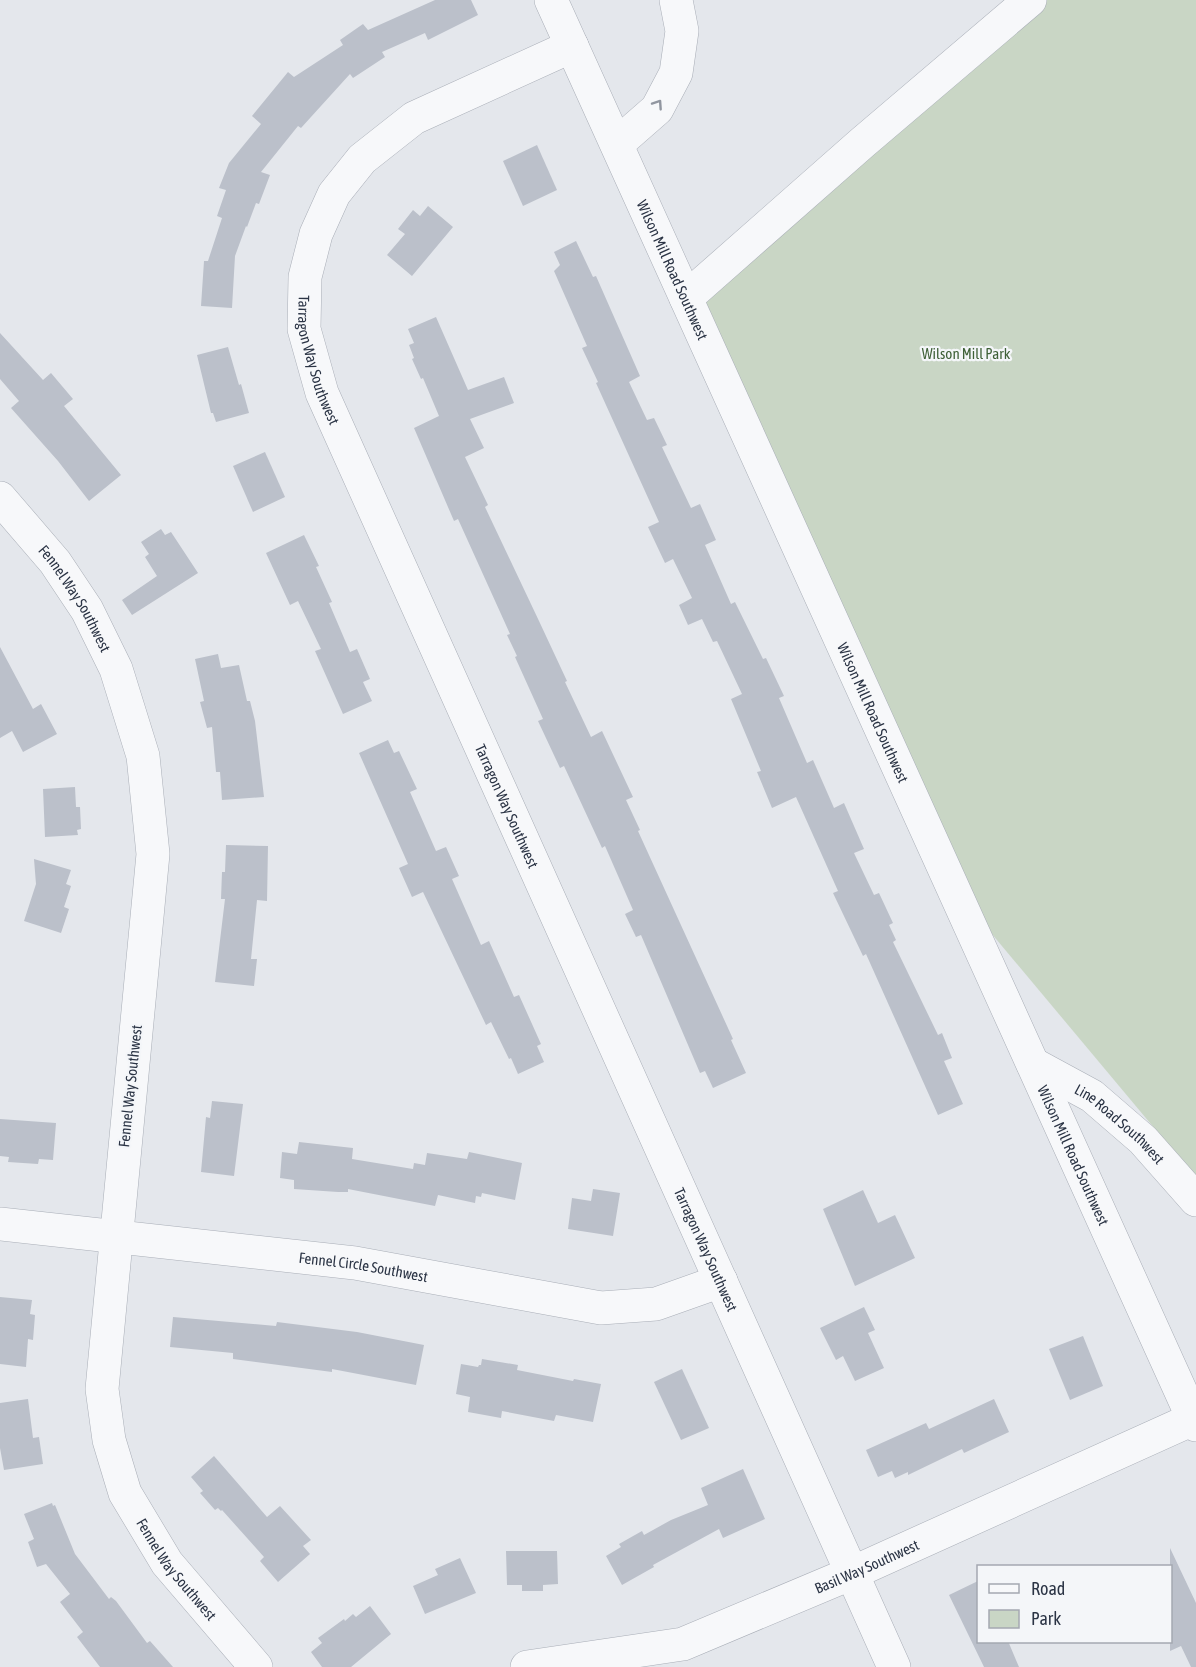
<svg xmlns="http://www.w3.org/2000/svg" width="1196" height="1667" viewBox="0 0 1196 1667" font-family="'Asap Condensed',sans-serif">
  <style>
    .green { fill: #c9d6c5 }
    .building { fill: #bbc0ca }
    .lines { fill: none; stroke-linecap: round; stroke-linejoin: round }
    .minor-casing { stroke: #a9aeb7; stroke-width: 34 }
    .minor { stroke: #f7f8fa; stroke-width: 33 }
    .oneway { stroke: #9196a0 }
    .labels { text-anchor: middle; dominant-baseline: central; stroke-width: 4.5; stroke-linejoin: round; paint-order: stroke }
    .street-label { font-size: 15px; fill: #2b3445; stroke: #f4f6f9 }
    .park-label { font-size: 15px; fill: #3f6138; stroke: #f4f6f9 }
  </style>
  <rect width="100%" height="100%" fill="#e4e7ec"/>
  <!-- green -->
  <path class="green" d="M 1039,0 L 1196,0 L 1196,1178 L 961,897 L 679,287 Z"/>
  <!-- building -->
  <g class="building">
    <path d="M 435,0 L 471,0 L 478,15 L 428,40 L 425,33 L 382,52 L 385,57 L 353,78 L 350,74 L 301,128 L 298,126 L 261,172 L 270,175 L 259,204 L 256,203 L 247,227 L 246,226 L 235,256 L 232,308 L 201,306 L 204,261 L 208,261 L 222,218 L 217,216 L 226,190 L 219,188 L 229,163 L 261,124 L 252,116 L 288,72 L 294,77 L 343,45 L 340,40 L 363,24 L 368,30 Z"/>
    <path d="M 537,145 L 557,190 L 523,206 L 503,161 Z"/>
    <path d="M 428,206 L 453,227 L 412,276 L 387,255 L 405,234 L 398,229 L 413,210 L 420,216 Z"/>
    <path d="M 576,241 L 593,277 L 596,276 L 640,376 L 629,382 L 647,420 L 654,418 L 667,445 L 662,447 L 691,508 L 700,504 L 716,540 L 705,545 L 731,604 L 735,602 L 763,659 L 766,658 L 784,696 L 779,698 L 807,763 L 813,760 L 834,808 L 844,803 L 864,849 L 854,853 L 874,895 L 879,893 L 893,923 L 889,925 L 896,940 L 893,942 L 938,1035 L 942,1033 L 952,1058 L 944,1061 L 963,1104 L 938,1115 L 866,954 L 863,956 L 833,893 L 838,891 L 796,797 L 772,808 L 757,772 L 761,771 L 731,699 L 742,694 L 717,641 L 713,642 L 702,619 L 688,625 L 679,605 L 692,598 L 673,559 L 665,563 L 648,527 L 659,522 L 596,383 L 598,382 L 582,348 L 587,346 L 554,271 L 560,265 L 554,252 Z"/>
    <path d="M 436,317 L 468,390 L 504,377 L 514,403 L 470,419 L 484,448 L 465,457 L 488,505 L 485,507 L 539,621 L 567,681 L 565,682 L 591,737 L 602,731 L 633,797 L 626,800 L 640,830 L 638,831 L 733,1039 L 731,1040 L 746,1073 L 713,1088 L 705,1071 L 700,1073 L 641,935 L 636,937 L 625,914 L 633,910 L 605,846 L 602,848 L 564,766 L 560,768 L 538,721 L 543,719 L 515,657 L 517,656 L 507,635 L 510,634 L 458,519 L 454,521 L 414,428 L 439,416 L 423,378 L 421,379 L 412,359 L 414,358 L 409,345 L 414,343 L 408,329 Z"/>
    <path d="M 0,333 L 43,380 L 51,373 L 73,399 L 64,406 L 121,475 L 89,501 L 58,461 L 11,408 L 19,401 L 0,379 Z"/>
    <path d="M 228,347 L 239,385 L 241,384 L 249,413 L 216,422 L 213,413 L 211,413 L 197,355 Z"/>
    <path d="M 265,452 L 285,497 L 253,512 L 233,466 Z"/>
    <path d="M 161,529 L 165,535 L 171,532 L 198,573 L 132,615 L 122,600 L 157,576 L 145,557 L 149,554 L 141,542 Z"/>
    <path d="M 304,535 L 319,566 L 316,567 L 332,602 L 329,603 L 350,652 L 357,649 L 370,679 L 363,682 L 372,701 L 343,714 L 315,651 L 321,649 L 298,601 L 290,605 L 266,553 Z"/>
    <path d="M 0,647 L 33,709 L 41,704 L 57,734 L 23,752 L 12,731 L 0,738 Z"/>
    <path d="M 218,654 L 221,668 L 239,665 L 247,701 L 250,701 L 255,721 L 264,797 L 222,800 L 220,772 L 216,772 L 212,727 L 207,728 L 200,702 L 204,701 L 195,659 Z"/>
    <path d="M 388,740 L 394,753 L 399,751 L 417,789 L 410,792 L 436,851 L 446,847 L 459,876 L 452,879 L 481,945 L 489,941 L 514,997 L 519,995 L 541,1044 L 537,1046 L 544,1062 L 518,1074 L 511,1058 L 509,1059 L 491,1022 L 486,1025 L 423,892 L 412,897 L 399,868 L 408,864 L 359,753 Z"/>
    <path d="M 75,787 L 76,807 L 80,807 L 81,829 L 77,830 L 78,835 L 45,837 L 43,789 Z"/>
    <path d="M 226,845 L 268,846 L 267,901 L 257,900 L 251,959 L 257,959 L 254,986 L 215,982 L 225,899 L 221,899 L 222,872 L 225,872 Z"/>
    <path d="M 34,859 L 71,870 L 66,884 L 71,886 L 64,907 L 69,909 L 61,933 L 24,921 L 36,884 Z"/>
    <path d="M 212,1101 L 243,1104 L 234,1176 L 201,1172 L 206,1117 L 210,1118 Z"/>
    <path d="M 0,1119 L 56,1123 L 53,1160 L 39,1159 L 38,1164 L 8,1162 L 9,1157 L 0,1156 Z"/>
    <path d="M 299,1142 L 353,1148 L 352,1159 L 413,1169 L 414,1163 L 425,1165 L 427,1153 L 467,1159 L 469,1152 L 522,1163 L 515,1200 L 482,1193 L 481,1197 L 476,1196 L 475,1203 L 438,1195 L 435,1206 L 348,1189 L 348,1192 L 338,1192 L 294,1189 L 294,1180 L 280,1178 L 282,1152 L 297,1154 Z"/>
    <path d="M 593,1189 L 620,1193 L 613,1236 L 568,1229 L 572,1198 L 591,1201 Z"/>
    <path d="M 863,1190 L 878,1223 L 895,1215 L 915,1258 L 855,1286 L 823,1209 Z"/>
    <path d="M 0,1297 L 32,1300 L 30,1314 L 35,1315 L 33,1340 L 28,1339 L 26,1367 L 0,1364 Z"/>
    <path d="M 864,1307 L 875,1330 L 868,1333 L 884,1368 L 855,1381 L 843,1356 L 836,1360 L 820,1328 Z"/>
    <path d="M 173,1317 L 276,1326 L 277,1322 L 357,1332 L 424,1345 L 416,1385 L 332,1369 L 332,1372 L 233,1359 L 233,1353 L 170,1347 Z"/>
    <path d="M 1083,1336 L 1103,1386 L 1070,1400 L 1049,1349 Z"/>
    <path d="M 482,1359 L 518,1365 L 517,1370 L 573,1381 L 574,1379 L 601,1384 L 593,1422 L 556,1415 L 554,1421 L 502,1411 L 501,1418 L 468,1412 L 470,1397 L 456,1394 L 461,1364 L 478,1367 L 479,1365 L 481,1365 Z"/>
    <path d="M 682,1369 L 709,1428 L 681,1440 L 654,1382 Z"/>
    <path d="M 28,1399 L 33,1438 L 39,1437 L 43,1464 L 4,1470 L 0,1448 L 0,1403 Z"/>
    <path d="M 994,1399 L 1009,1432 L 964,1453 L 962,1449 L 908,1475 L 908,1472 L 895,1478 L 892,1471 L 878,1477 L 866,1450 L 926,1423 L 929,1429 Z"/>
    <path d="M 214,1456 L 267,1517 L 280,1506 L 311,1540 L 303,1546 L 310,1554 L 278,1582 L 260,1561 L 264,1557 L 222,1510 L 221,1511 L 218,1508 L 215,1510 L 200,1493 L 203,1491 L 191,1477 Z"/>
    <path d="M 743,1469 L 765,1519 L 723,1538 L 719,1529 L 653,1565 L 654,1567 L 622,1585 L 606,1556 L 621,1547 L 619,1544 L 642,1531 L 644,1535 L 671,1520 L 708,1505 L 701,1488 Z"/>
    <path d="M 52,1503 L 53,1506 L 55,1505 L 75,1554 L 109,1599 L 111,1597 L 116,1601 L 147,1643 L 150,1641 L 173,1667 L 100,1667 L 77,1637 L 83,1632 L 60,1602 L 70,1594 L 46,1564 L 37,1567 L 28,1542 L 34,1539 L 24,1514 Z"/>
    <path d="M 1170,1548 L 1196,1603 L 1196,1667 L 1191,1667 L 1181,1646 L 1170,1651 Z"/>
    <path d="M 506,1551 L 557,1551 L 558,1584 L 543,1585 L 543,1591 L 522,1591 L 522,1585 L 507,1585 Z"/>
    <path d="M 460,1558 L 476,1593 L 425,1614 L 413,1586 L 438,1575 L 435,1569 Z"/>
    <path d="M 978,1581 L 978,1641 L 1008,1641 L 1019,1667 L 984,1667 L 949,1595 Z"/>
    <path d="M 370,1606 L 391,1634 L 351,1667 L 322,1667 L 311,1652 L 322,1643 L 318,1638 L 344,1619 L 345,1621 L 353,1614 L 356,1617 Z"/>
  </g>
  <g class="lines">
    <!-- minor casing -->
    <g class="minor-casing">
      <g id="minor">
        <path id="s1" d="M 551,0 L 1196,1425"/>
        <path id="s2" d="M 572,46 L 414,118 L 362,159 L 334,194 L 316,234 L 305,277 L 304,329 L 322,393 L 894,1667"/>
        <path d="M 617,144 L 657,109 L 676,73 L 682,31 L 676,0"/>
        <path d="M 686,298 L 862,143 L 1030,0"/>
        <path id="s3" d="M 0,498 L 55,562 L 87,610 L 116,669 L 143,756 L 153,854 L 102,1389 L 109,1440 L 125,1493 L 167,1563 L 256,1667"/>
        <path id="s4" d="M 1033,1064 L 1092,1096 L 1143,1140 L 1196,1200"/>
        <path id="s5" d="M 0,1224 L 355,1263 L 601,1308 L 656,1304 L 721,1281"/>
        <path id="s6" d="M 527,1667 L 683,1644 L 852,1573 L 1193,1419"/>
      </g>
    </g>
    <!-- minor -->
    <use href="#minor" class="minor"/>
  </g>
  <!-- one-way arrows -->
  <defs><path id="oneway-chevron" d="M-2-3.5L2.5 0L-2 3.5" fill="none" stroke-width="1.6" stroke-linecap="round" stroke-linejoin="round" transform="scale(1.5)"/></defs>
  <use class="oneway" href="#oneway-chevron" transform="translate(658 104) rotate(-56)"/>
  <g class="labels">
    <!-- street labels -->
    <g class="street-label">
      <text stroke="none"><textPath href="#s1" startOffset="296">Wilson Mill Road Southwest</textPath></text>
      <text stroke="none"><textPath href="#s2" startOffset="458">Tarragon Way Southwest</textPath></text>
      <text stroke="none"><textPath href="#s3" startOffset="126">Fennel Way Southwest</textPath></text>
      <text stroke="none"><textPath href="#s1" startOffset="782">Wilson Mill Road Southwest</textPath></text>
      <text stroke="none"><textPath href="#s2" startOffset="944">Tarragon Way Southwest</textPath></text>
      <text transform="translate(130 1086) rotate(-84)">Fennel Way Southwest</text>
      <text stroke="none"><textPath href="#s4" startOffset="106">Line Road Southwest</textPath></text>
      <text stroke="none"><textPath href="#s1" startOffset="1268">Wilson Mill Road Southwest</textPath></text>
      <text stroke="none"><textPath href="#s2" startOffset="1430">Tarragon Way Southwest</textPath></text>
      <text stroke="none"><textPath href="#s5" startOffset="366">Fennel Circle Southwest</textPath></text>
      <text stroke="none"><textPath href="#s6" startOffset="357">Basil Way Southwest</textPath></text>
      <text stroke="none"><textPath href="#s3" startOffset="1134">Fennel Way Southwest</textPath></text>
    </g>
    <!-- park labels -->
    <g class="park-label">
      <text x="966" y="353">Wilson Mill Park</text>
    </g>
  </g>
  <!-- legend -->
  <rect x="977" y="1565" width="195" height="78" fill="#f4f6f9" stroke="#a4a8b1" stroke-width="1.5"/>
  <rect x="989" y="1584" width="30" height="9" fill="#f7f8fa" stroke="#a4a8b1" stroke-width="1.5"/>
  <text x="1031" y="1595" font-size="18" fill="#2b3445">Road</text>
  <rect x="989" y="1610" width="30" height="18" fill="#c9d6c5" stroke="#a4a8b1" stroke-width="1.5"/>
  <text x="1031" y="1625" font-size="18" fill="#2b3445">Park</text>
</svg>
